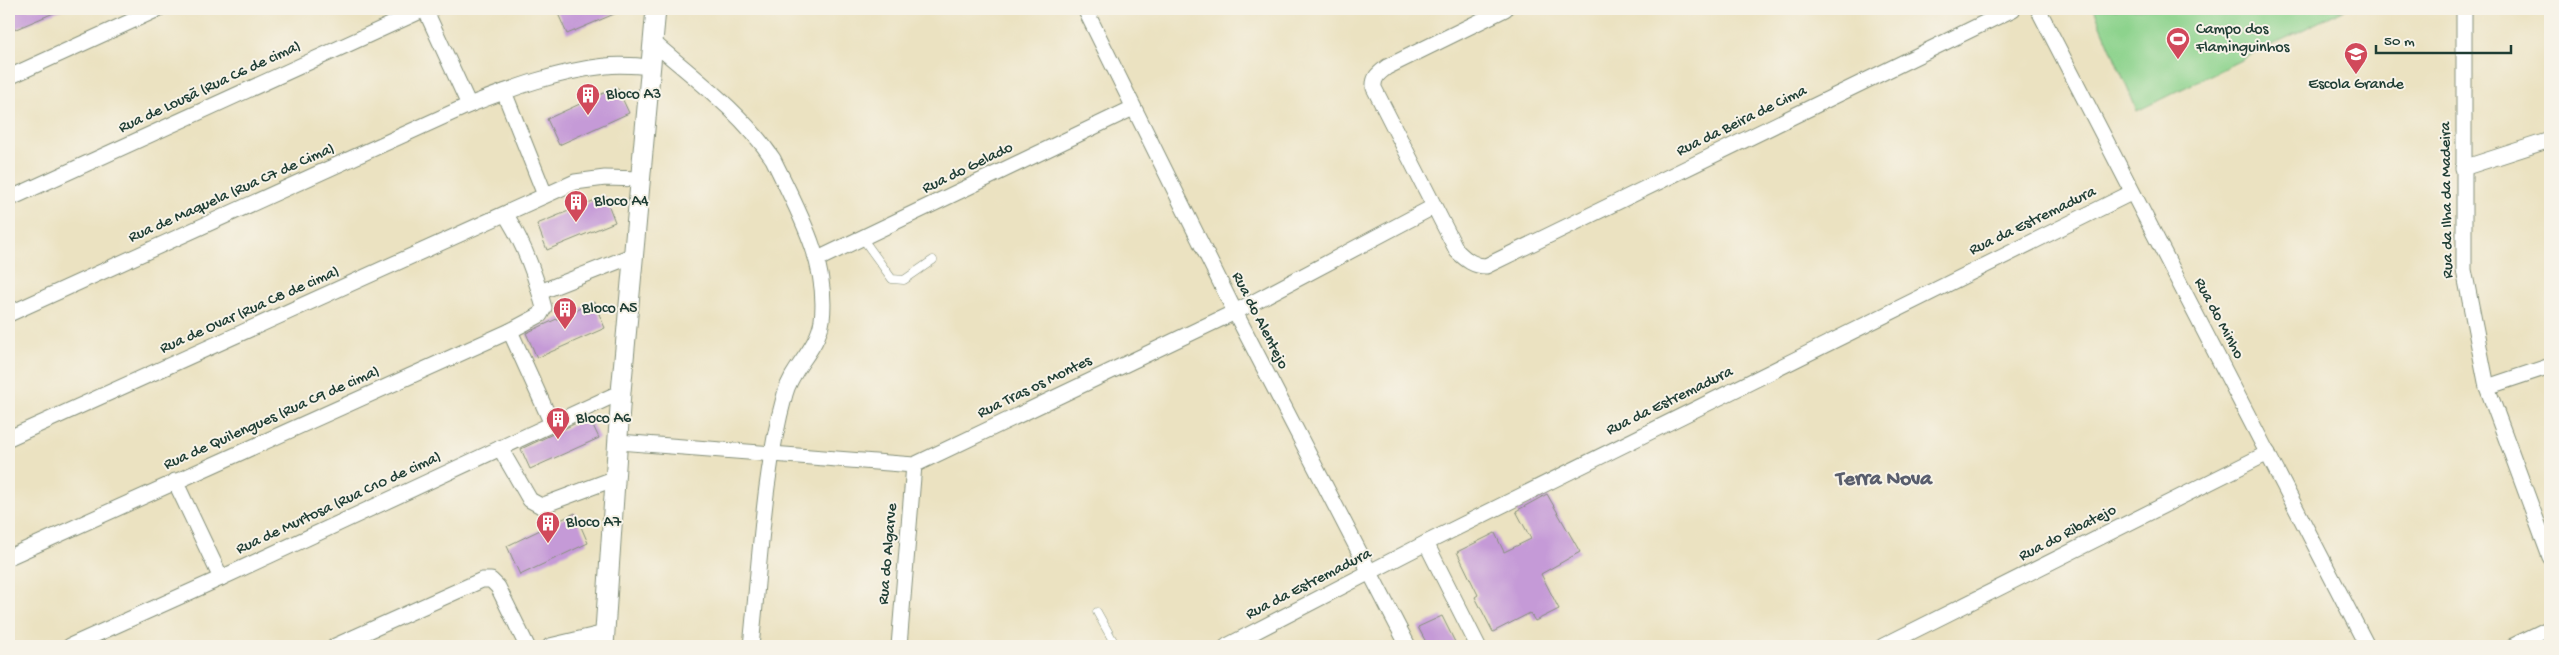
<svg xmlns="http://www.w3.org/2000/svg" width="2559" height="655" viewBox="0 0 2559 655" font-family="'Gochi Hand',sans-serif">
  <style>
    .pitch { fill: #8dd38d; stroke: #568860 }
    .building { fill: #c59ad7 }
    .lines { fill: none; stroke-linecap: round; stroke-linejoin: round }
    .service-casing { stroke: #85907a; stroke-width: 9 }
    .minor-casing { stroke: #85907a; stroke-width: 17 }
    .tertiary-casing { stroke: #85907a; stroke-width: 21 }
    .service { stroke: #fff; stroke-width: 8 }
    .minor { stroke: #fff; stroke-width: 15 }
    .tertiary { stroke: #fff; stroke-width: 19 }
    .labels { text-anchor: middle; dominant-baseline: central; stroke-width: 4; stroke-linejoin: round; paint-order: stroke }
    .poi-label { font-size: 16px; fill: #1f3d34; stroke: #f7f3e8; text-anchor: start }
    .street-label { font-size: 16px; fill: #1f3d34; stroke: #f7f3e8 }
    .district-label { font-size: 21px; font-weight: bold; fill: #595e6d; stroke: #f7f3e8 }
  </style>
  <rect width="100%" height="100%" fill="#f7f3e8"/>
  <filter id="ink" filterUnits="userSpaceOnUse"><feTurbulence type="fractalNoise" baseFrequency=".02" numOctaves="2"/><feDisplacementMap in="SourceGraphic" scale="10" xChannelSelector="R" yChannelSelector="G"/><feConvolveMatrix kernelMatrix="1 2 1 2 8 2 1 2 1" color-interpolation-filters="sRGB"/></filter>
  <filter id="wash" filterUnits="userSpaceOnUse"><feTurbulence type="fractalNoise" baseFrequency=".0096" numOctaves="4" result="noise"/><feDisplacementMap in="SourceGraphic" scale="20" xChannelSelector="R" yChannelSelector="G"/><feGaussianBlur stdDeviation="1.12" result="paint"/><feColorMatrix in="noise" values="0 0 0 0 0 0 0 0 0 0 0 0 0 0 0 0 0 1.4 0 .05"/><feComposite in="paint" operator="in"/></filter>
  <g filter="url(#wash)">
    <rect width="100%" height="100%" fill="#ebe2c1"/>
    <!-- pitch -->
    <path class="pitch" d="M 2094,9 L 2345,9 L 2137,111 Z"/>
    <g id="blocks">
      <!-- building -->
      <g class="building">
        <path d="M 9,9 L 63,9 L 9,32 Z"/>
        <path d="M 556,9 L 626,9 L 567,34 Z"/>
        <path d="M 617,87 L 629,113 L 559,145 L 547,119 Z"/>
        <path d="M 605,196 L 615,222 L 547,250 L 537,224 Z"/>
        <path d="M 594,302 L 605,328 L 537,358 L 526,333 Z"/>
        <path d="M 589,417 L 599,438 L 530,469 L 521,449 Z"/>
        <path d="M 1547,494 L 1580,552 L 1541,574 L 1559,609 L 1535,621 L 1530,613 L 1493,632 L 1475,597 L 1478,595 L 1457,552 L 1495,533 L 1504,552 L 1531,539 L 1516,511 Z"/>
        <path d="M 575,513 L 588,543 L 520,575 L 507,546 Z"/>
        <path d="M 1442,616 L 1457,646 L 1428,646 L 1418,627 Z"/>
      </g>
    </g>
  </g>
  <g filter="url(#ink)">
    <use href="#blocks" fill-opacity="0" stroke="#85907a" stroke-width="1"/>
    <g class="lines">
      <!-- service casing -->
      <g class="service-casing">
        <g id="service">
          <path d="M 863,239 L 892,279 L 904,280 L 933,260"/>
          <path d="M 1097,612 L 1116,646"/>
        </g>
      </g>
      <!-- minor casing -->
      <g class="minor-casing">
        <g id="minor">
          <path d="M 425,9 L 469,105"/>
          <path d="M 1085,9 L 1235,312 L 1408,646"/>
          <path d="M 1505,9 L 1387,67 C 1379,73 1373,77 1374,88 L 1457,251 C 1466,260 1474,266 1486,266 L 2013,9"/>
          <path d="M 2038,9 C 2146,222 2258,433 2367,646"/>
          <path d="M 2464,9 L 2464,270 L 2487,387 L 2550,557"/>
          <path d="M 654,43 C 696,79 742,113 773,159 C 797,209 829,263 822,320 C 818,349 792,367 785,394 C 763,474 760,564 751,646"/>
          <path d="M 9,77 L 158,9"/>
          <path d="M 504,92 L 545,195"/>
          <path d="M 2463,168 L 2550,140"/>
          <path d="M 9,199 L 425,9"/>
          <path d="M 818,259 L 1133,108"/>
          <path d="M 540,292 L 634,255"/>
          <path d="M 9,314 L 469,105 C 513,88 558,71 606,66 C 621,64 637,66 652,67"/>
          <path d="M 510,331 L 552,424"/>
          <path d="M 2487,387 L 2550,366"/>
          <path d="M 9,438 L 575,182 L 605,178 L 641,179"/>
          <path d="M 619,442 L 914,465 L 1235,312 L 1433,207"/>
          <path d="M 500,448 L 530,500 L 541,506 L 616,478"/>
          <path d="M 175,481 L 221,578"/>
          <path d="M 1426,543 L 1478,646"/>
          <path d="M 9,557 L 510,331 L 540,315 L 544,308 C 536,277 523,242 506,215"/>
          <path d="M 70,646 L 221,578 L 621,392"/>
          <path d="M 335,646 L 482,580 L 491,580 L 498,587 L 527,646"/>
          <path d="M 550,646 L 605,633"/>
          <path d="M 899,646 L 914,465"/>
          <path d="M 1227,646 L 1426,543 L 2131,193"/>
          <path d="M 1883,646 L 2268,453"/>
          <path d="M 2513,646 L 2550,628"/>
        </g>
      </g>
      <!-- tertiary casing -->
      <g class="tertiary-casing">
        <path id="tertiary" d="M 604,646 L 621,392 L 656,9"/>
      </g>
      <!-- service -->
      <use href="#service" class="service"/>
      <!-- minor -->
      <use href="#minor" class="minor"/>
      <!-- tertiary -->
      <use href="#tertiary" class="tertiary"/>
    </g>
  </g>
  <!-- icons -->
  <defs>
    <g id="stadium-pin" transform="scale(1.25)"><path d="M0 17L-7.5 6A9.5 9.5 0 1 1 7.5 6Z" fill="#d1495b" stroke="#f7f3e8"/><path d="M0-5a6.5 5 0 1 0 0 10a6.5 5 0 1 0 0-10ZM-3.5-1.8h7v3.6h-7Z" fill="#fff"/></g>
    <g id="school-pin" transform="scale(1.25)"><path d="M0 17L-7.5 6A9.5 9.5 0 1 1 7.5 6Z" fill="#d1495b" stroke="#f7f3e8"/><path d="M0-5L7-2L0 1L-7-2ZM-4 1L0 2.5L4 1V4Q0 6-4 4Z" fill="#fff"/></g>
    <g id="building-pin" transform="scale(1.25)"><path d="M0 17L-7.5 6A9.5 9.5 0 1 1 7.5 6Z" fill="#d1495b" stroke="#f7f3e8"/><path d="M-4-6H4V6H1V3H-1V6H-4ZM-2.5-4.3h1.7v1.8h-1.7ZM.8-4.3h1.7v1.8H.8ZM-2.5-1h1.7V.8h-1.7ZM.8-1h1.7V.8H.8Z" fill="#fff"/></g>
  </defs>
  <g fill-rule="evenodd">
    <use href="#stadium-pin" x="2178" y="39"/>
    <use href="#school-pin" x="2356" y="54"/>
    <use href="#building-pin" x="588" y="95"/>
    <use href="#building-pin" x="576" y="202"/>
    <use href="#building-pin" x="565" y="309"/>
    <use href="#building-pin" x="558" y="419"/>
    <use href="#building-pin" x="548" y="523"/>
  </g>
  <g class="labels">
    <!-- poi labels -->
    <g class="poi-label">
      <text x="2196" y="30">Campo dos<tspan x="2196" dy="18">Flaminguinhos</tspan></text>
      <text x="2356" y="85" text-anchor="middle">Escola Grande</text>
      <text x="606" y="95">Bloco A3</text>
      <text x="594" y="202">Bloco A4</text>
      <text x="582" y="309">Bloco A5</text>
      <text x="576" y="419">Bloco A6</text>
      <text x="566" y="523">Bloco A7</text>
    </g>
    <!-- street labels -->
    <g class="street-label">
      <text transform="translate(210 88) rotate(-25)">Rua de Lousã (Rua C6 de cima)</text>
      <text transform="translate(1742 122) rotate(-26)">Rua da Beira de Cima</text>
      <text transform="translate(968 169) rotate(-26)">Rua do Gelado</text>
      <text transform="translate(232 194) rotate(-24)">Rua de Maquela (Rua C7 de Cima)</text>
      <text transform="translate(2448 200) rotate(-91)">Rua da Ilha da Madeira</text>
      <text transform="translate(2033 222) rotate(-26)">Rua da Estremadura</text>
      <text transform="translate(250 311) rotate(-24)">Rua de Ovar (Rua C8 de cima)</text>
      <text transform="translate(2218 319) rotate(62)">Rua do Minho</text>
      <text transform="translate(1259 321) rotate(63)">Rua do Alentejo</text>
      <text transform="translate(1035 388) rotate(-26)">Rua Tras os Montes</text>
      <text transform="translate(1670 402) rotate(-26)">Rua da Estremadura</text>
      <text transform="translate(272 419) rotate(-24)">Rua de Quilengues (Rua C9 de cima)</text>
      <text transform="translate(339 504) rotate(-25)">Rua de Murtosa (Rua C10 de cima)</text>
      <text transform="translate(2068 534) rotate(-27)">Rua do Ribatejo</text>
      <text transform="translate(889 554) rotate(-85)">Rua do Algarve</text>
      <text transform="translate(1309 585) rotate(-27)">Rua da Estremadura</text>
    </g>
    <!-- district labels -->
    <g class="district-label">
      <text x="1884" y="480">Terra Nova</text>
    </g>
  </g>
  <!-- margin -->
  <rect width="2559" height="655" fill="none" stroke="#f7f3e8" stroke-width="30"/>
  <!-- scale -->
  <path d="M2376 45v8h135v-8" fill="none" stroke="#1f3d34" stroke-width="2.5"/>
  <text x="2384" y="45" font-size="15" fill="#1f3d34" stroke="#f7f3e8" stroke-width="4" paint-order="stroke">50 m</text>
</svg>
